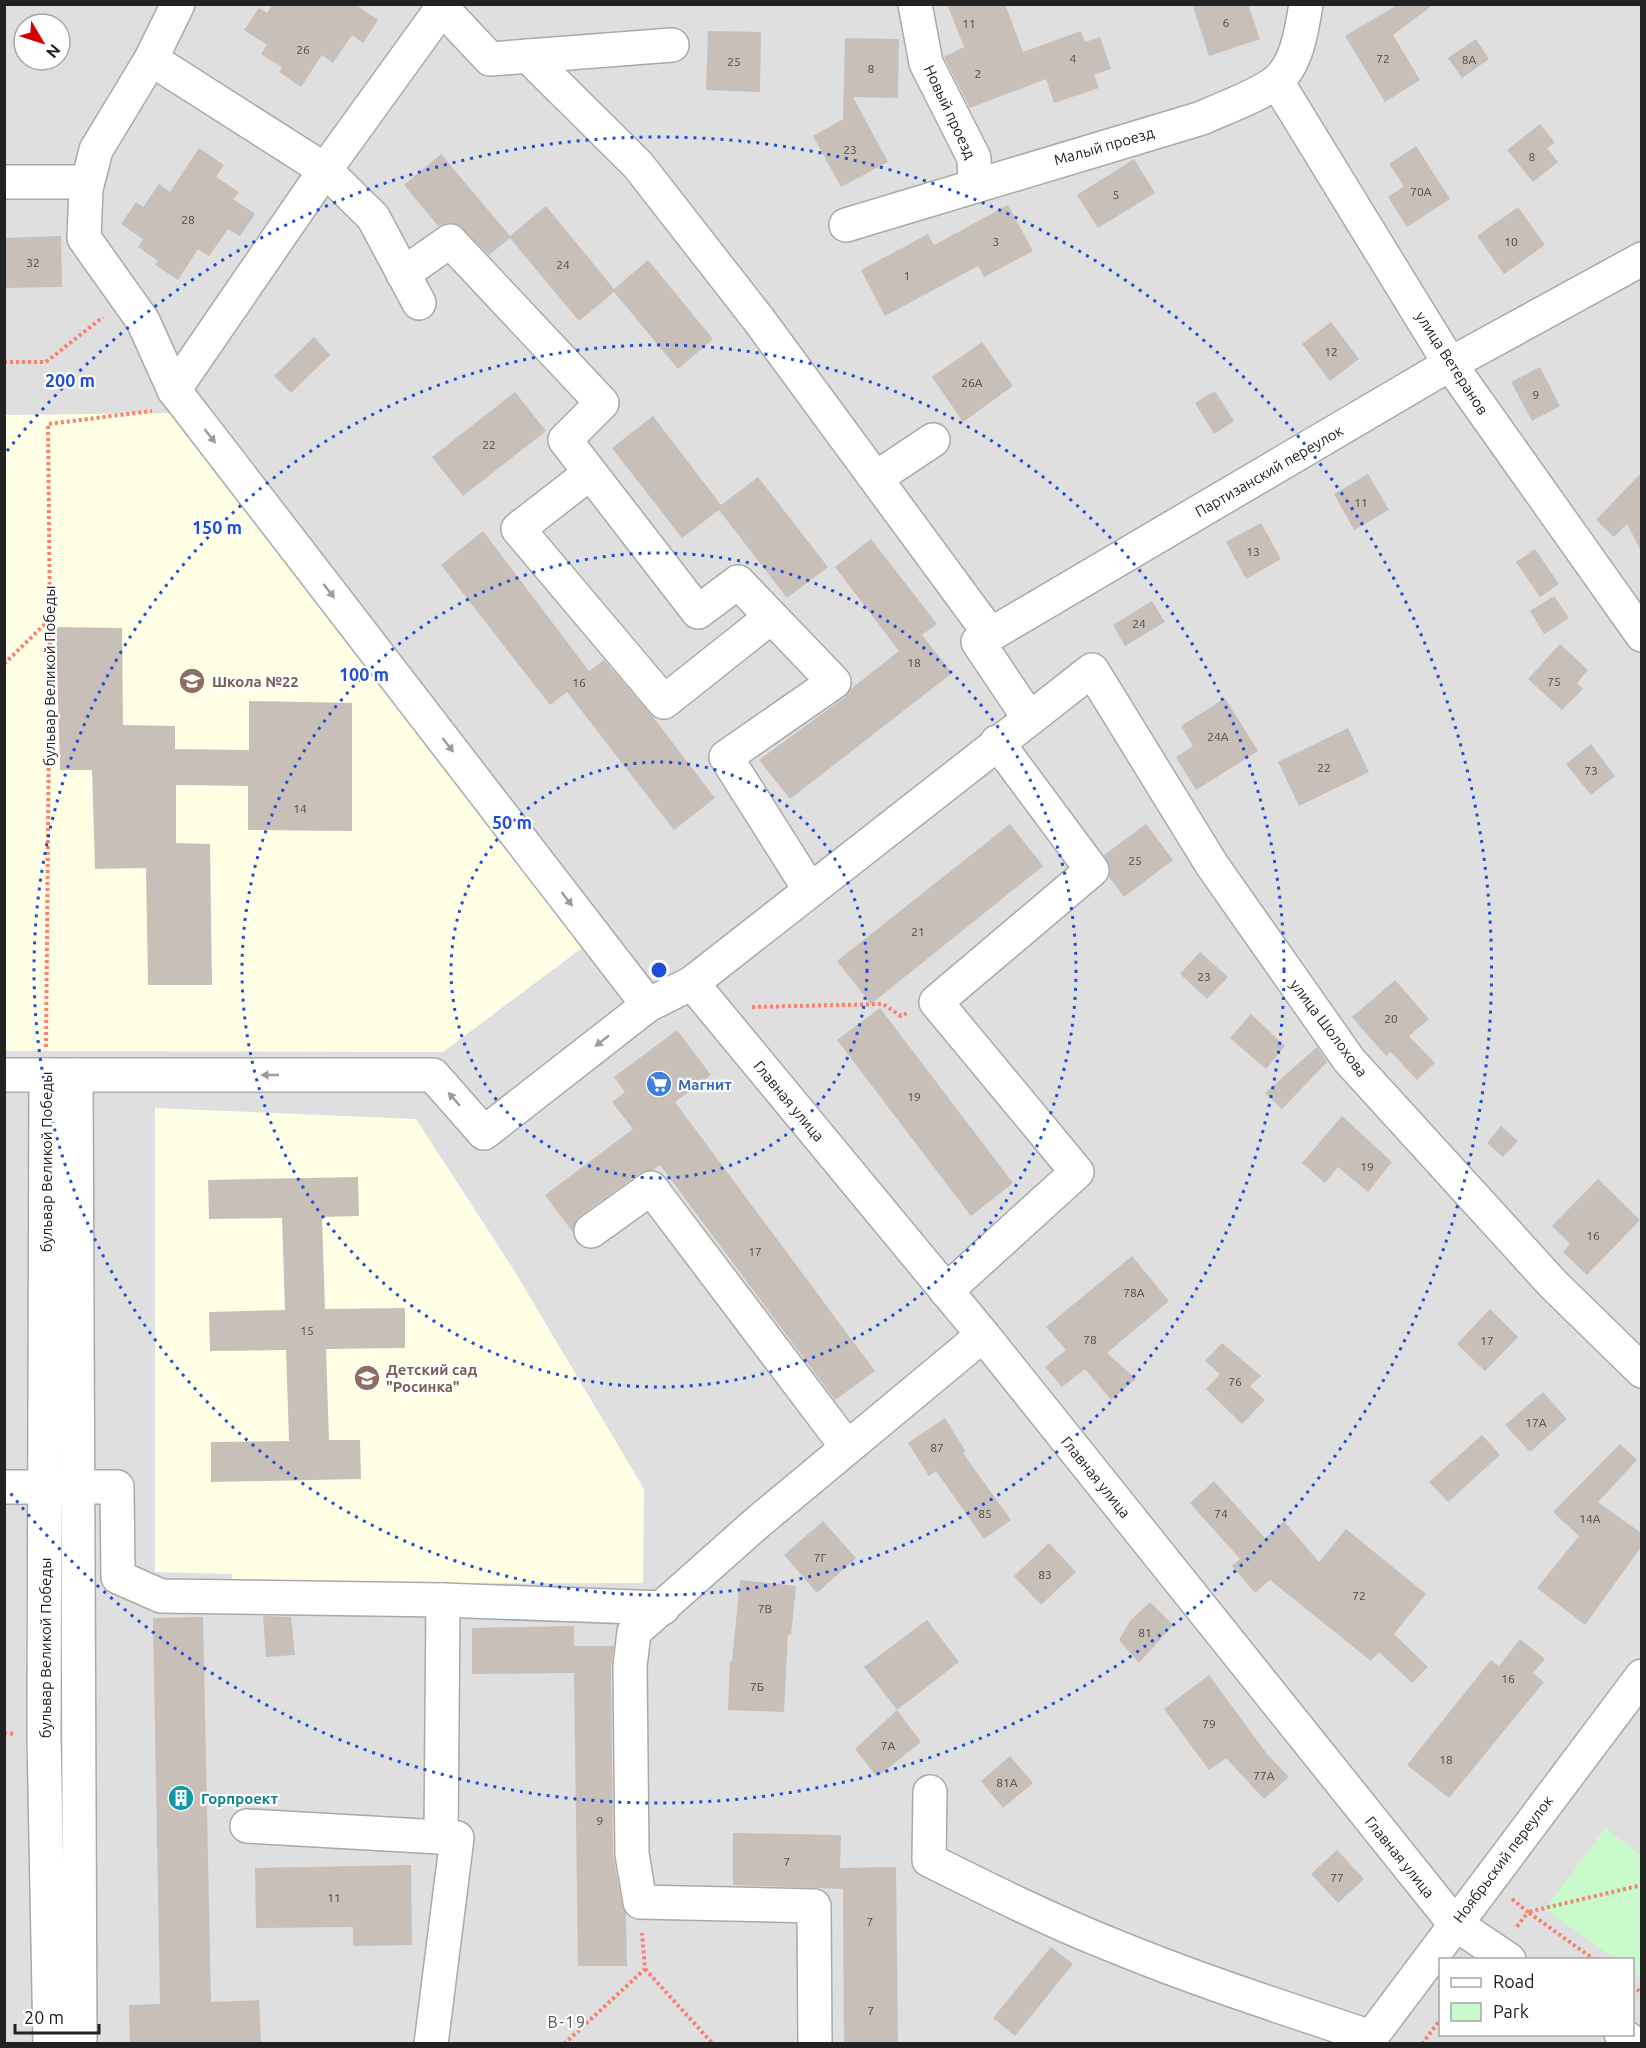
<svg xmlns="http://www.w3.org/2000/svg" width="1646" height="2048" viewBox="0 0 1646 2048" font-family="Ubuntu,sans-serif">
  <style>
    .residential { fill: #e0dfdf; fill-rule: evenodd }
    .education { fill: #ffffe5 }
    .park { fill: #c8facc }
    .building { fill: #c7bfb8 }
    .lines { fill: none; stroke-linecap: round; stroke-linejoin: round }
    .minor-casing { stroke: #a9a9a9; stroke-width: 36 }
    .path { stroke: #fa8072; stroke-width: 4; stroke-dasharray: 3 3; stroke-linecap: butt }
    .minor { stroke: #fff; stroke-width: 33 }
    .oneway { fill: #9c9c9c }
    .ring { fill: none; stroke: #1d4ed8; stroke-width: 3; stroke-dasharray: 3 6 }
    .labels { text-anchor: middle; dominant-baseline: central; stroke-width: 4.5; stroke-linejoin: round; paint-order: stroke }
    .number-label { font-size: 12px; fill: #4b4948 }
    .street-label { font-size: 15px; fill: #222; stroke: #fff }
    .education-label { font-size: 15px; font-weight: bold; fill: #785e54; stroke: #fff; text-anchor: start }
    .shop-label { font-size: 15px; font-weight: bold; fill: #366cbe; stroke: #fff; text-anchor: start }
    .culture-label { font-size: 15px; font-weight: bold; fill: #0d838f; stroke: #fff; text-anchor: start }
    .neighbourhood-label { font-size: 16px; letter-spacing: 1.5px; fill: #555; stroke: #fff }
    .centre { fill: #1d4ed8; stroke: #fff; stroke-width: 3 }
    .ring-label { font-size: 18px; text-anchor: middle; font-weight: bold; fill: #1d4ed8; stroke: #fff; stroke-width: 4.5; stroke-linejoin: round; paint-order: stroke }
  </style>
  <rect width="100%" height="100%" fill="#f2efe9"/>
  <!-- residential -->
  <path class="residential" d="M 5,5 L 1641,5 L 1641,2043 L 5,2043 ZM 24,24 L 60,24 L 60,60 L 24,60 ZM 1440,1960 L 1632,1960 L 1632,2034 L 1440,2034 Z"/>
  <!-- education -->
  <g class="education">
    <path d="M 175,413 L 582,948 L 443,1052 L 5,1051 L 4,415 Z"/>
    <path d="M 155,1108 L 416,1119 L 512,1267 L 644,1489 L 643,1583 L 233,1584 L 232,1574 L 155,1572 Z"/>
  </g>
  <!-- park -->
  <path class="park" d="M 1605,1828 L 1641,1855 L 1641,1978 L 1633,1972 L 1632,1960 L 1615,1959 L 1545,1909 Z"/>
  <!-- building -->
  <g class="building">
    <path d="M 273,4 L 355,4 L 378,20 L 363,43 L 352,35 L 333,63 L 322,55 L 301,87 L 279,72 L 282,67 L 261,54 L 267,45 L 244,30 L 259,8 L 267,13 Z"/>
    <path d="M 947,4 L 1005,4 L 1023,52 L 1081,31 L 1085,42 L 1100,37 L 1111,69 L 1094,75 L 1099,88 L 1054,103 L 1046,79 L 970,108 L 944,57 L 964,47 Z"/>
    <path d="M 1192,4 L 1248,4 L 1260,39 L 1209,56 Z"/>
    <path d="M 1399,4 L 1434,4 L 1393,35 L 1420,80 L 1385,102 L 1345,36 Z"/>
    <path d="M 708,31 L 761,32 L 760,92 L 706,90 Z"/>
    <path d="M 845,38 L 899,39 L 898,98 L 853,97 L 888,162 L 841,187 L 813,136 L 843,119 Z"/>
    <path d="M 1476,39 L 1489,59 L 1462,78 L 1448,58 Z"/>
    <path d="M 1540,124 L 1555,143 L 1547,148 L 1558,162 L 1533,182 L 1507,150 Z"/>
    <path d="M 1416,146 L 1450,199 L 1407,227 L 1388,197 L 1404,186 L 1389,164 Z"/>
    <path d="M 199,148 L 224,165 L 216,177 L 239,192 L 233,199 L 255,214 L 240,236 L 228,229 L 209,256 L 198,249 L 178,280 L 155,265 L 158,261 L 138,247 L 143,239 L 121,224 L 136,202 L 143,207 L 159,184 L 170,192 Z"/>
    <path d="M 441,154 L 510,236 L 546,206 L 614,289 L 648,260 L 713,339 L 678,369 L 614,292 L 579,321 L 510,238 L 489,255 L 457,224 L 447,223 L 438,226 L 404,185 Z"/>
    <path d="M 1134,159 L 1155,193 L 1098,228 L 1077,195 Z"/>
    <path d="M 1008,205 L 1033,251 L 984,277 L 978,266 L 885,316 L 861,270 L 928,234 L 934,245 Z"/>
    <path d="M 1518,207 L 1545,245 L 1504,274 L 1477,236 Z"/>
    <path d="M 61,236 L 62,287 L 4,288 L 4,238 Z"/>
    <path d="M 1331,322 L 1359,359 L 1330,381 L 1302,344 Z"/>
    <path d="M 314,337 L 330,355 L 291,393 L 274,376 Z"/>
    <path d="M 982,342 L 1013,386 L 963,422 L 932,377 Z"/>
    <path d="M 1540,367 L 1560,406 L 1532,421 L 1511,382 Z"/>
    <path d="M 1215,391 L 1234,421 L 1214,434 L 1195,403 Z"/>
    <path d="M 515,392 L 546,431 L 463,496 L 432,457 Z"/>
    <path d="M 653,416 L 721,505 L 758,477 L 828,567 L 787,598 L 719,510 L 682,538 L 612,448 Z"/>
    <path d="M 1641,473 L 1641,551 L 1627,524 L 1614,537 L 1596,520 Z"/>
    <path d="M 1368,474 L 1389,510 L 1354,530 L 1334,494 Z"/>
    <path d="M 1261,523 L 1281,559 L 1246,579 L 1226,542 Z"/>
    <path d="M 483,531 L 589,671 L 604,660 L 653,717 L 715,798 L 674,830 L 567,692 L 550,705 L 441,565 Z"/>
    <path d="M 871,539 L 937,624 L 922,635 L 952,673 L 790,799 L 759,760 L 845,697 L 852,688 L 899,651 L 835,567 Z"/>
    <path d="M 1535,549 L 1559,584 L 1540,597 L 1516,562 Z"/>
    <path d="M 1554,596 L 1569,618 L 1544,634 L 1530,611 Z"/>
    <path d="M 1152,601 L 1165,622 L 1125,646 L 1113,625 Z"/>
    <path d="M 56,627 L 122,628 L 123,725 L 175,726 L 175,749 L 249,750 L 249,701 L 352,703 L 352,831 L 248,830 L 248,786 L 176,785 L 176,843 L 210,844 L 212,985 L 148,985 L 146,868 L 95,869 L 92,770 L 60,770 Z"/>
    <path d="M 1560,644 L 1588,670 L 1577,683 L 1583,689 L 1562,710 L 1528,679 Z"/>
    <path d="M 1225,698 L 1258,751 L 1196,790 L 1176,757 L 1193,746 L 1181,726 Z"/>
    <path d="M 1348,728 L 1369,772 L 1299,806 L 1278,762 Z"/>
    <path d="M 1591,744 L 1615,776 L 1591,795 L 1566,764 Z"/>
    <path d="M 1010,824 L 1043,866 L 871,1004 L 837,961 Z"/>
    <path d="M 1146,824 L 1173,860 L 1124,897 L 1109,877 L 1110,867 L 1104,855 Z"/>
    <path d="M 1200,952 L 1228,977 L 1207,999 L 1180,974 Z"/>
    <path d="M 1395,980 L 1429,1019 L 1409,1036 L 1435,1063 L 1417,1080 L 1391,1052 L 1386,1056 L 1352,1017 Z"/>
    <path d="M 880,1008 L 1013,1183 L 971,1216 L 837,1040 Z"/>
    <path d="M 1251,1014 L 1285,1046 L 1266,1069 L 1230,1038 Z"/>
    <path d="M 677,1030 L 711,1075 L 675,1102 L 875,1371 L 835,1400 L 660,1165 L 653,1170 L 640,1173 L 580,1216 L 572,1231 L 545,1195 L 633,1129 L 612,1102 L 625,1092 L 614,1077 Z"/>
    <path d="M 1317,1047 L 1327,1062 L 1282,1109 L 1265,1093 Z"/>
    <path d="M 1342,1116 L 1392,1162 L 1368,1192 L 1338,1167 L 1325,1183 L 1302,1163 Z"/>
    <path d="M 1501,1126 L 1518,1141 L 1503,1157 L 1487,1143 Z"/>
    <path d="M 358,1177 L 359,1216 L 322,1217 L 325,1309 L 405,1308 L 405,1348 L 326,1349 L 329,1440 L 360,1440 L 361,1479 L 211,1482 L 211,1442 L 289,1441 L 286,1350 L 210,1351 L 209,1312 L 285,1310 L 282,1218 L 209,1219 L 208,1180 Z"/>
    <path d="M 1598,1179 L 1640,1220 L 1587,1275 L 1563,1252 L 1570,1244 L 1552,1226 Z"/>
    <path d="M 1132,1256 L 1169,1301 L 1107,1353 L 1136,1379 L 1111,1400 L 1085,1369 L 1062,1387 L 1045,1367 L 1066,1350 L 1046,1327 Z"/>
    <path d="M 1490,1309 L 1518,1337 L 1485,1371 L 1457,1344 Z"/>
    <path d="M 1222,1343 L 1261,1376 L 1250,1386 L 1265,1400 L 1242,1424 L 1206,1389 L 1220,1374 L 1205,1361 Z"/>
    <path d="M 1543,1392 L 1567,1419 L 1530,1452 L 1505,1425 Z"/>
    <path d="M 945,1418 L 966,1452 L 963,1453 L 1011,1520 L 984,1539 L 936,1471 L 929,1476 L 908,1443 Z"/>
    <path d="M 1482,1435 L 1500,1455 L 1448,1502 L 1429,1482 Z"/>
    <path d="M 1620,1444 L 1637,1460 L 1598,1502 L 1641,1533 L 1641,1547 L 1585,1625 L 1537,1588 L 1579,1536 L 1553,1512 Z"/>
    <path d="M 1214,1481 L 1265,1538 L 1284,1521 L 1319,1562 L 1346,1529 L 1426,1594 L 1394,1634 L 1428,1667 L 1412,1683 L 1379,1652 L 1371,1661 L 1270,1580 L 1255,1593 L 1232,1566 L 1240,1559 L 1190,1503 Z"/>
    <path d="M 823,1521 L 856,1558 L 817,1593 L 784,1555 Z"/>
    <path d="M 1049,1543 L 1076,1572 L 1041,1605 L 1014,1576 Z"/>
    <path d="M 740,1580 L 796,1586 L 791,1635 L 788,1634 L 784,1712 L 728,1710 L 730,1661 L 732,1661 Z"/>
    <path d="M 1150,1602 L 1173,1625 L 1139,1663 L 1119,1640 L 1130,1621 Z"/>
    <path d="M 263,1616 L 291,1617 L 295,1655 L 266,1657 Z"/>
    <path d="M 203,1617 L 211,2002 L 259,2000 L 261,2043 L 130,2043 L 129,2005 L 160,2004 L 153,1618 Z"/>
    <path d="M 927,1620 L 959,1662 L 897,1710 L 864,1667 Z"/>
    <path d="M 574,1626 L 574,1646 L 614,1646 L 611,1666 L 613,1854 L 622,1905 L 626,1914 L 627,1966 L 578,1966 L 574,1673 L 472,1674 L 472,1628 Z"/>
    <path d="M 1520,1639 L 1545,1659 L 1533,1673 L 1544,1682 L 1449,1798 L 1407,1765 L 1491,1660 L 1499,1666 Z"/>
    <path d="M 1209,1675 L 1267,1754 L 1289,1777 L 1264,1799 L 1226,1758 L 1209,1770 L 1164,1709 Z"/>
    <path d="M 897,1710 L 921,1742 L 877,1777 L 855,1749 Z"/>
    <path d="M 1010,1756 L 1033,1783 L 1003,1808 L 981,1781 Z"/>
    <path d="M 733,1833 L 841,1835 L 840,1868 L 896,1867 L 898,2043 L 844,2043 L 843,1889 L 733,1885 Z"/>
    <path d="M 1337,1850 L 1364,1879 L 1338,1903 L 1311,1874 Z"/>
    <path d="M 411,1865 L 412,1945 L 353,1946 L 353,1927 L 256,1928 L 255,1868 Z"/>
    <path d="M 1051,1947 L 1073,1964 L 1015,2036 L 993,2018 Z"/>
  </g>
  <g class="lines">
    <!-- minor casing -->
    <g class="minor-casing">
      <g id="minor">
        <path d="M 178,4 L 151,59 L 96,150 L 86,189 L 84,238 L 143,321 L 174,390 L 648,1005"/>
        <path d="M 915,4 L 926,63 L 974,158 L 975,184"/>
        <path d="M 442,8 L 490,59 L 672,45"/>
        <path d="M 528,56 L 638,165 L 759,320 L 990,634"/>
        <path d="M 151,59 L 325,170 L 373,217 L 419,303"/>
        <path d="M 1277,82 L 1450,364 L 1642,635"/>
        <path d="M 4,182 L 87,182"/>
        <path d="M 846,225 L 1202,118 C 1223,108 1259,96 1277,81 C 1297,64 1302,29 1306,4"/>
        <path d="M 403,274 L 450,241 L 602,403 L 565,440 L 698,612 L 738,582 L 834,682 L 726,757 L 810,890"/>
        <path d="M 174,390 L 325,170 L 442,8 L 442,4"/>
        <path d="M 590,473 L 518,529 L 664,702 L 771,617"/>
        <path d="M 876,478 L 933,440"/>
        <path d="M 1029,718 L 978,642 L 1450,364 L 1642,259"/>
        <path d="M 692,983 L 983,1335 L 1454,1923 L 1509,1960"/>
        <path d="M 4,1075 L 433,1075 L 484,1133 L 648,1005 L 692,983 L 1092,670 L 1212,865 L 1349,1060 L 1553,1284 L 1642,1371"/>
        <path d="M 46,1075 L 44,1735 L 50,2044"/>
        <path d="M 76,1075 L 80,2044"/>
        <path d="M 591,1231 L 651,1188 L 847,1447"/>
        <path d="M 946,1291 L 1077,1172 L 936,1002 L 1092,870 L 997,742"/>
        <path d="M 4,1487 L 117,1487 L 118,1577 L 161,1596 L 443,1600"/>
        <path d="M 930,1792 L 929,1860 C 989,1890 1049,1920 1112,1945 C 1197,1980 1284,2008 1371,2037"/>
        <path d="M 247,1826 L 457,1838 L 431,2044"/>
        <path d="M 441,1837 L 443,1600 L 663,1608"/>
        <path d="M 1621,2034 L 1635,2044"/>
        <path d="M 815,2044 L 814,1906 L 640,1902 L 632,1854 L 630,1666 L 634,1632 L 758,1522 L 983,1335"/>
        <path d="M 1366,2044 L 1642,1676"/>
      </g>
    </g>
    <!-- path -->
    <g class="path">
      <path d="M 4,362 L 46,362 L 103,317"/>
      <path d="M 4,664 L 49,620"/>
      <path d="M 752,1007 L 883,1004 L 901,1016 L 909,1012"/>
      <path d="M 46,1047 L 50,620 L 48,424 L 152,411"/>
      <path d="M 4,1733 L 14,1734"/>
      <path d="M 1512,1899 L 1528,1912 L 1516,1928"/>
      <path d="M 1595,1960 L 1528,1912 L 1642,1885"/>
      <path d="M 645,1969 L 713,2044"/>
      <path d="M 1632,1986 L 1642,1993"/>
      <path d="M 564,2044 L 645,1969 L 642,1933"/>
      <path d="M 1422,2044 L 1440,2020"/>
    </g>
    <!-- minor -->
    <use href="#minor" class="minor"/>
  </g>
  <!-- one-way arrows -->
  <defs><path id="oneway-solid" d="M-6-.8H1V-3.2L6.5 0L1 3.2V.8H-6Z" transform="scale(1.5)"/></defs>
  <g class="oneway">
    <use href="#oneway-solid" transform="translate(210 436) rotate(52)"/>
    <use href="#oneway-solid" transform="translate(329 591) rotate(52)"/>
    <use href="#oneway-solid" transform="translate(448 745) rotate(52)"/>
    <use href="#oneway-solid" transform="translate(567 899) rotate(52)"/>
    <use href="#oneway-solid" transform="translate(602 1041) rotate(142)"/>
    <use href="#oneway-solid" transform="translate(270 1075) rotate(-180)"/>
    <use href="#oneway-solid" transform="translate(454 1099) rotate(-131)"/>
  </g>
  <!-- distance rings -->
  <g class="ring">
    <circle cx="659" cy="970" r="208"/>
    <circle cx="659" cy="970" r="417"/>
    <circle cx="659" cy="970" r="625"/>
    <path d="M7 451A833 833 0 1 1 7 1489"/>
  </g>
  <!-- icons -->
  <defs>
    <g id="school-disc" transform="scale(1.35)"><circle r="9.5" fill="#8d6e63" stroke="#fff"/><path d="M0-5L7-2L0 1L-7-2ZM-4 1L0 2.5L4 1V4Q0 6-4 4Z" fill="#fff"/></g>
    <g id="supermarket-disc" transform="scale(1.35)"><circle r="9.5" fill="#3f7fe0" stroke="#fff"/><path d="M-6-5.5h2.5l.6 2H6L4.5 2H-2.5L-4.4-4H-6ZM-1.5 3.2a1.3 1.3 0 1 0 .1 0ZM3 3.2a1.3 1.3 0 1 0 .1 0Z" fill="#fff"/></g>
    <g id="building-disc" transform="scale(1.35)"><circle r="9.5" fill="#0f9aa8" stroke="#fff"/><path d="M-4-6H4V6H1V3H-1V6H-4ZM-2.5-4.3h1.7v1.8h-1.7ZM.8-4.3h1.7v1.8H.8ZM-2.5-1h1.7V.8h-1.7ZM.8-1h1.7V.8H.8Z" fill="#fff"/></g>
  </defs>
  <g fill-rule="evenodd">
    <use href="#school-disc" x="192" y="681"/>
    <use href="#supermarket-disc" x="659" y="1084"/>
    <use href="#school-disc" x="367" y="1378"/>
    <use href="#building-disc" x="181" y="1798"/>
  </g>
  <g class="labels">
    <!-- number labels -->
    <g class="number-label">
      <text x="1226" y="22">6</text>
      <text x="969" y="23">11</text>
      <text x="303" y="49">26</text>
      <text x="1073" y="58">4</text>
      <text x="1383" y="58">72</text>
      <text x="1469" y="59">8А</text>
      <text x="734" y="61">25</text>
      <text x="871" y="68">8</text>
      <text x="978" y="73">2</text>
      <text x="850" y="149">23</text>
      <text x="1532" y="156">8</text>
      <text x="1421" y="191">70А</text>
      <text x="1116" y="194">5</text>
      <text x="188" y="219">28</text>
      <text x="996" y="241">3</text>
      <text x="1511" y="241">10</text>
      <text x="33" y="262">32</text>
      <text x="563" y="264">24</text>
      <text x="907" y="275">1</text>
      <text x="1331" y="351">12</text>
      <text x="972" y="382">26А</text>
      <text x="1536" y="394">9</text>
      <text x="489" y="444">22</text>
      <text x="1361" y="502">11</text>
      <text x="1253" y="551">13</text>
      <text x="1139" y="623">24</text>
      <text x="914" y="662">18</text>
      <text x="1554" y="681">75</text>
      <text x="579" y="682">16</text>
      <text x="1218" y="736">24А</text>
      <text x="1324" y="767">22</text>
      <text x="1591" y="770">73</text>
      <text x="300" y="808">14</text>
      <text x="1135" y="860">25</text>
      <text x="918" y="931">21</text>
      <text x="1204" y="976">23</text>
      <text x="1391" y="1018">20</text>
      <text x="914" y="1096">19</text>
      <text x="1367" y="1166">19</text>
      <text x="1593" y="1235">16</text>
      <text x="755" y="1251">17</text>
      <text x="1134" y="1292">78А</text>
      <text x="307" y="1330">15</text>
      <text x="1090" y="1339">78</text>
      <text x="1487" y="1340">17</text>
      <text x="1235" y="1381">76</text>
      <text x="1536" y="1422">17А</text>
      <text x="937" y="1447">87</text>
      <text x="985" y="1513">85</text>
      <text x="1221" y="1513">74</text>
      <text x="1590" y="1518">14А</text>
      <text x="820" y="1557">7Г</text>
      <text x="1045" y="1574">83</text>
      <text x="1359" y="1595">72</text>
      <text x="765" y="1608">7В</text>
      <text x="1145" y="1632">81</text>
      <text x="1508" y="1678">16</text>
      <text x="757" y="1686">7Б</text>
      <text x="1209" y="1723">79</text>
      <text x="888" y="1745">7А</text>
      <text x="1446" y="1759">18</text>
      <text x="1264" y="1775">77А</text>
      <text x="1007" y="1782">81А</text>
      <text x="600" y="1820">9</text>
      <text x="787" y="1861">7</text>
      <text x="1337" y="1877">77</text>
      <text x="334" y="1897">11</text>
      <text x="870" y="1921">7</text>
      <text x="871" y="2010">7</text>
    </g>
    <!-- street labels -->
    <g class="street-label">
      <text transform="translate(950 112) rotate(65)">Новый проезд</text>
      <text transform="translate(1104 146) rotate(-16)">Малый проезд</text>
      <text transform="translate(1452 363) rotate(57)">улица Ветеранов</text>
      <text transform="translate(1269 471) rotate(-30)">Партизанский переулок</text>
      <text transform="translate(49 676) rotate(-90)">бульвар Великой Победы</text>
      <text transform="translate(1329 1028) rotate(53)">улица Шолохова</text>
      <text transform="translate(789 1101) rotate(50)">Главная улица</text>
      <text transform="translate(46 1162) rotate(-90)">бульвар Великой Победы</text>
      <text transform="translate(1096 1477) rotate(51)">Главная улица</text>
      <text transform="translate(45 1648) rotate(-90)">бульвар Великой Победы</text>
      <text transform="translate(1400 1857) rotate(51)">Главная улица</text>
      <text transform="translate(1503 1859) rotate(-53)">Ноябрьский переулок</text>
    </g>
    <!-- education labels -->
    <g class="education-label">
      <text x="212" y="681">Школа №22</text>
      <text x="386" y="1369">Детский сад<tspan x="386" dy="17">"Росинка"</tspan></text>
    </g>
    <!-- shop labels -->
    <g class="shop-label">
      <text x="678" y="1084">Магнит</text>
    </g>
    <!-- culture labels -->
    <g class="culture-label">
      <text x="201" y="1798">Горпроект</text>
    </g>
    <!-- neighbourhood labels -->
    <g class="neighbourhood-label">
      <text x="567" y="2022">В-19</text>
    </g>
  </g>
  <circle cx="659" cy="970" r="9" class="centre"/>
  <g class="ring-label">
    <text x="70" y="387">200 m</text>
    <text x="217" y="534">150 m</text>
    <text x="364" y="681">100 m</text>
    <text x="512" y="829">50 m</text>
  </g>
  <!-- border -->
  <rect width="1646" height="2048" fill="none" stroke="#222222" stroke-width="12"/>
  <!-- legend -->
  <rect x="1439" y="1958" width="195" height="78" fill="#ffffff" stroke="#a7a7a7" stroke-width="1.5"/>
  <rect x="1451" y="1978" width="30" height="9" fill="#ffffff" stroke="#a7a7a7" stroke-width="1.5"/>
  <text x="1493" y="1988" font-size="18" fill="#222222">Road</text>
  <rect x="1451" y="2003" width="30" height="18" fill="#c8facc" stroke="#a7a7a7" stroke-width="1.5"/>
  <text x="1493" y="2018" font-size="18" fill="#222222">Park</text>
  <!-- north arrow -->
  <g transform="translate(42 42) rotate(129)"><circle r="28" fill="#ffffff" stroke="#a7a7a7" stroke-width="1.5"/>
  <path d="M0-4.5L10 22L0 15L-10 22Z" fill="#d40000"/>
  <text y="-9" font-size="16" font-weight="bold" text-anchor="middle" fill="#222222">N</text>
  </g>
  <!-- scale -->
  <path d="M15 2024v9h84v-9" fill="none" stroke="#222222" stroke-width="3"/>
  <text x="24" y="2024" font-size="18" fill="#222222" stroke="#ffffff" stroke-width="4.5" paint-order="stroke">20 m</text>
</svg>
